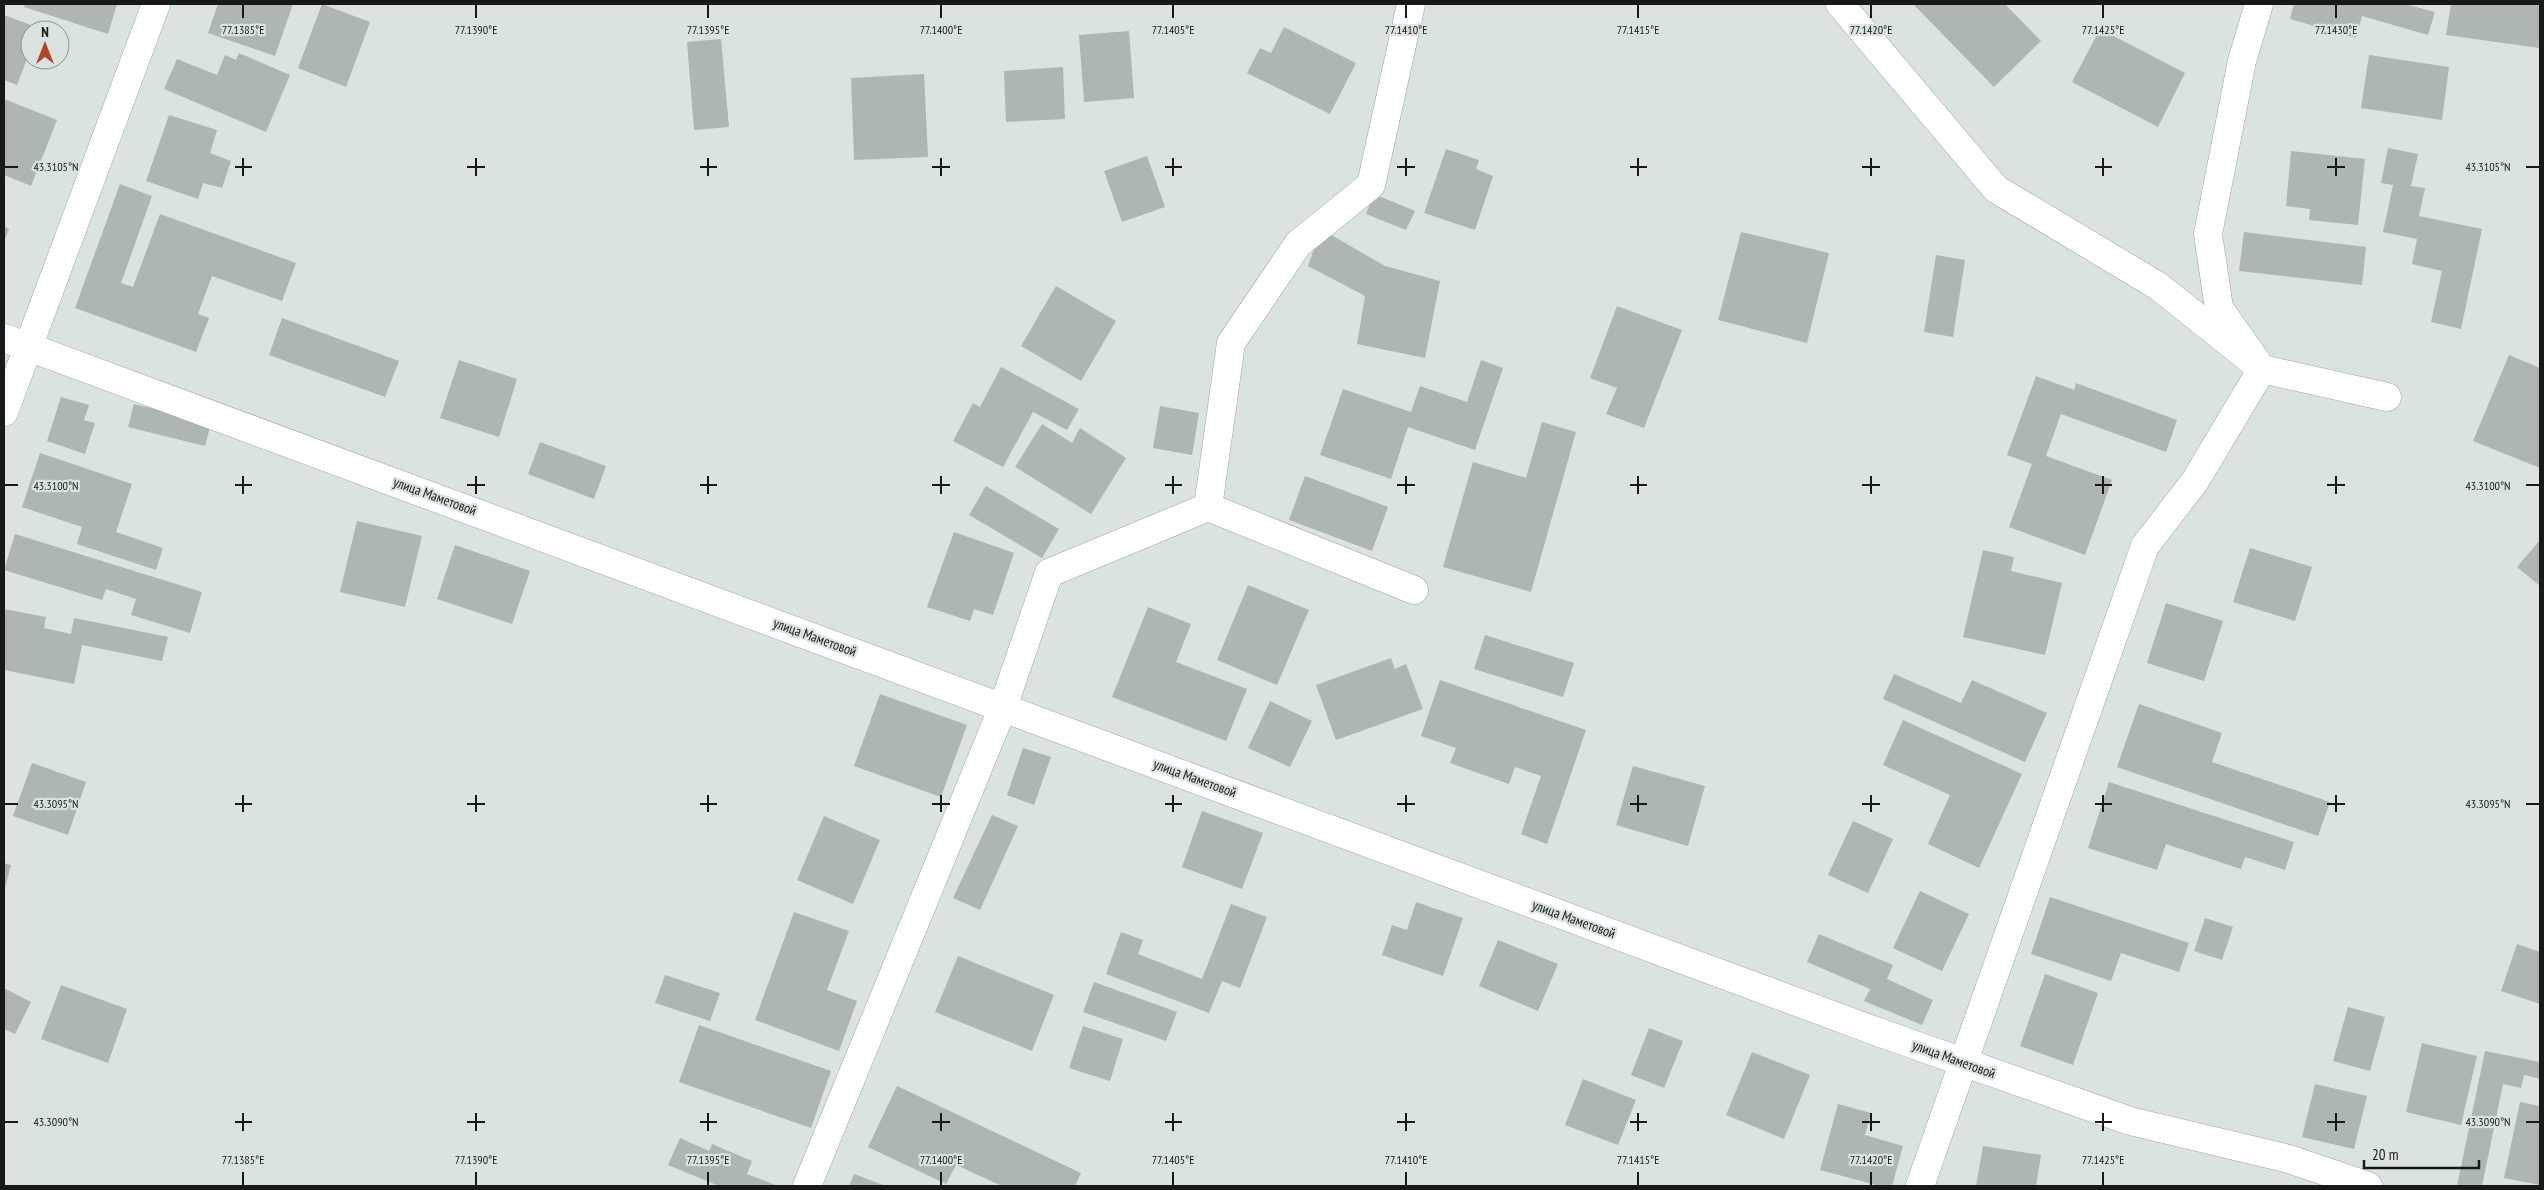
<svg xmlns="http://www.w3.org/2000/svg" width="2544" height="1190" viewBox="0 0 2544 1190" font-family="'PT Sans Narrow',sans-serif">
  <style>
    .building { fill: #aeb6b3 }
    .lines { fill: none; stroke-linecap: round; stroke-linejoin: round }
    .minor-casing { stroke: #9da5a2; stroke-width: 29 }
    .minor { stroke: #fff; stroke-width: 28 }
    .ticks { fill: none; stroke: #171918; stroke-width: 2 }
    .labels { text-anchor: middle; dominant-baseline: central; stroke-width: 4.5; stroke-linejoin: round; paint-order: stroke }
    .street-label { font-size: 14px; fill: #171918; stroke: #dbe3e0 }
    .ticks-label { font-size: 12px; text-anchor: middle; fill: #171918; stroke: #dbe3e0; stroke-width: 4.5; stroke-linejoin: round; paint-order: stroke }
  </style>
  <rect width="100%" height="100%" fill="#dbe3e0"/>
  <!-- building -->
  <g class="building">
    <path d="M 25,4 L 117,4 L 108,34 L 24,7 Z"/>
    <path d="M 218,4 L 293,4 L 275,56 L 208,33 Z"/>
    <path d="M 322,4 L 370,22 L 346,87 L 298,68 Z"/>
    <path d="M 1913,4 L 2005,4 L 2041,41 L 1994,87 Z"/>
    <path d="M 2294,4 L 2405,4 L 2435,12 L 2428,35 L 2362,16 L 2356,38 L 2290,19 Z"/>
    <path d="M 2451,4 L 2540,4 L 2539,48 L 2446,35 Z"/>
    <path d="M 4,15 L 39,28 L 38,30 L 30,30 L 30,51 L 17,85 L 4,80 Z"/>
    <path d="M 1284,27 L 1356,63 L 1330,114 L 1247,73 L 1260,48 L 1271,53 Z"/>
    <path d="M 2100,29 L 2185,73 L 2158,127 L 2072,82 Z"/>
    <path d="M 1129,31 L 1134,98 L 1084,102 L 1079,35 Z"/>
    <path d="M 721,39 L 729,127 L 694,130 L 687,42 Z"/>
    <path d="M 239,53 L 290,75 L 266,132 L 164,89 L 177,59 L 217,75 L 225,55 L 236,60 Z"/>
    <path d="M 2369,55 L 2449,67 L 2442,120 L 2361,108 Z"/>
    <path d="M 1063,67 L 1065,119 L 1006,122 L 1004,71 Z"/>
    <path d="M 924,74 L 928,157 L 854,160 L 851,78 Z"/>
    <path d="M 4,99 L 57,120 L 31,186 L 4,175 Z"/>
    <path d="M 169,115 L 217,130 L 210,153 L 231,161 L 222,188 L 203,183 L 198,199 L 146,181 Z"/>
    <path d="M 2388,148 L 2418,154 L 2411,186 L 2425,188 L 2419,216 L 2482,229 L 2461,329 L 2431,322 L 2442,271 L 2412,264 L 2417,239 L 2383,232 L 2393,185 L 2381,183 Z"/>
    <path d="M 1446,149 L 1479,160 L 1476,169 L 1493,176 L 1475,230 L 1424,213 Z"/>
    <path d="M 2291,151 L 2365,159 L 2358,225 L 2309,220 L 2310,209 L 2286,206 Z"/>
    <path d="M 1147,156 L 1165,207 L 1122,222 L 1104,171 Z"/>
    <path d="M 120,184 L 152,196 L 121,283 L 133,287 L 160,214 L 296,263 L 282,301 L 212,276 L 198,314 L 209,318 L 196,352 L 75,308 Z"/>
    <path d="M 1374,194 L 1415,211 L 1406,230 L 1366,214 Z"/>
    <path d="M 4,226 L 9,229 L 4,242 Z"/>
    <path d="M 1321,229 L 1385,266 L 1440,281 L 1425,358 L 1357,344 L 1365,296 L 1308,266 Z"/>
    <path d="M 1741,232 L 1829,253 L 1807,343 L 1718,320 Z"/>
    <path d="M 2244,232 L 2366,247 L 2362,285 L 2239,271 Z"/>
    <path d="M 1936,255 L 1965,260 L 1953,337 L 1924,332 Z"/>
    <path d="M 1056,286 L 1116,321 L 1081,381 L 1021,346 Z"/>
    <path d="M 1617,306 L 1682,330 L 1644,428 L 1606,414 L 1617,388 L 1590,378 Z"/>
    <path d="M 282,318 L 399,361 L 385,397 L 269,355 Z"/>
    <path d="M 2509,355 L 2540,368 L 2540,468 L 2473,441 Z"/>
    <path d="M 459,360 L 517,379 L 499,437 L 440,418 Z"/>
    <path d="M 1481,360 L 1503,368 L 1475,450 L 1408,427 L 1391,479 L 1320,455 L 1343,389 L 1411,412 L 1420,386 L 1467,402 Z"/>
    <path d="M 1001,367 L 1079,409 L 1067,430 L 1033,412 L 1003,467 L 953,441 L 973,403 L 980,407 Z"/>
    <path d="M 2036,376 L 2074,390 L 2076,383 L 2177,420 L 2166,452 L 2061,414 L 2046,456 L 2112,480 L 2085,555 L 2009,527 L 2032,464 L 2007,455 Z"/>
    <path d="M 61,397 L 89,405 L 84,420 L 95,423 L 85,454 L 47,441 Z"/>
    <path d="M 134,404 L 211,423 L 205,446 L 128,427 Z"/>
    <path d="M 1160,406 L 1199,413 L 1192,455 L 1153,448 Z"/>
    <path d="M 1542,422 L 1576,432 L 1531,592 L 1443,567 L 1473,462 L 1526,478 Z"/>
    <path d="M 1042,424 L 1072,443 L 1080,428 L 1126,458 L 1091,514 L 1015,467 Z"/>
    <path d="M 540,442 L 606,466 L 594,499 L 528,474 Z"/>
    <path d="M 40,453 L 132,484 L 116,532 L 163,548 L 156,570 L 77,544 L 82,527 L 22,507 Z"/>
    <path d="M 1305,476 L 1388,507 L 1372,551 L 1289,520 Z"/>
    <path d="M 986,486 L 1059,529 L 1042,558 L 969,515 Z"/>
    <path d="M 357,521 L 422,536 L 405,607 L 340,592 Z"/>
    <path d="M 954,532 L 1014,553 L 993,615 L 974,609 L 970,621 L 927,607 Z"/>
    <path d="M 15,534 L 202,592 L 190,633 L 131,615 L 136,599 L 106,589 L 102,600 L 4,570 Z"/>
    <path d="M 2540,540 L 2540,586 L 2517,567 Z"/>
    <path d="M 455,545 L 530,571 L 512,624 L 437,599 Z"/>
    <path d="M 2250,548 L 2312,567 L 2295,621 L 2233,602 Z"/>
    <path d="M 1983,550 L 2014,557 L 2011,571 L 2062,583 L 2045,655 L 1963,637 Z"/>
    <path d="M 1248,585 L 1309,610 L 1277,685 L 1217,660 Z"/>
    <path d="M 2166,603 L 2223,621 L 2204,681 L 2147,663 Z"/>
    <path d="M 1148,607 L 1191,624 L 1176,662 L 1247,689 L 1226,741 L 1112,697 Z"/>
    <path d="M 4,609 L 46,617 L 44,628 L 71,634 L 74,618 L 168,637 L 162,661 L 82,645 L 74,684 L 4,670 Z"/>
    <path d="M 1485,635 L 1574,663 L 1563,697 L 1474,669 Z"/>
    <path d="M 1391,658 L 1395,669 L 1406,664 L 1423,709 L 1336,740 L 1316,685 Z"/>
    <path d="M 1894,674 L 1961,703 L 1972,680 L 2047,713 L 2025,762 L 1883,699 Z"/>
    <path d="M 1440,680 L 1586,730 L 1547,844 L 1521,834 L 1541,776 L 1515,767 L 1509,784 L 1450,763 L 1456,748 L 1421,736 Z"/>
    <path d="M 880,694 L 967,725 L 941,797 L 854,766 Z"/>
    <path d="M 1270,701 L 1312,721 L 1290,767 L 1248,748 Z"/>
    <path d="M 2139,704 L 2222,733 L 2212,762 L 2330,802 L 2318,836 L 2117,767 Z"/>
    <path d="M 1903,720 L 2022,774 L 1979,868 L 1928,844 L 1950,795 L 1883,765 Z"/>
    <path d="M 1023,748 L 1051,757 L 1034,805 L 1007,795 Z"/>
    <path d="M 32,763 L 86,782 L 68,835 L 13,816 Z"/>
    <path d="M 1633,766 L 1705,786 L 1688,846 L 1616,825 Z"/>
    <path d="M 2109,782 L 2294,842 L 2285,870 L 2245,857 L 2241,869 L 2166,844 L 2157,870 L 2088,848 Z"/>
    <path d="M 1202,811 L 1263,833 L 1242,889 L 1182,867 Z"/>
    <path d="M 992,815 L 1018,826 L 980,910 L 953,898 Z"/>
    <path d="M 824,816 L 880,840 L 853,904 L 797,880 Z"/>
    <path d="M 1853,821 L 1893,839 L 1868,893 L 1828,875 Z"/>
    <path d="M 4,863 L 11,865 L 4,892 Z"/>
    <path d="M 1920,891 L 1969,914 L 1942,971 L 1893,948 Z"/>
    <path d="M 2050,897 L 2189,943 L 2179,972 L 2121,953 L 2111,981 L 2031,954 Z"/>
    <path d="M 1416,902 L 1463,918 L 1443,976 L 1382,955 L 1392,925 L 1407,930 Z"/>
    <path d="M 1231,904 L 1267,917 L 1240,988 L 1222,981 L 1209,1013 L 1106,974 L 1121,932 L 1143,940 L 1138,954 L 1202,979 Z"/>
    <path d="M 794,912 L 849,931 L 827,990 L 857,1001 L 839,1051 L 755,1020 Z"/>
    <path d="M 2205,918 L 2233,927 L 2222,960 L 2194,951 Z"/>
    <path d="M 1819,934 L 1893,965 L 1887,979 L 1933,1000 L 1922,1025 L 1864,1001 L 1870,989 L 1807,962 Z"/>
    <path d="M 1498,940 L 1558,964 L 1538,1011 L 1479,986 Z"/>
    <path d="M 2517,944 L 2540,952 L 2540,1004 L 2501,991 Z"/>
    <path d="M 958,956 L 1054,995 L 1032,1051 L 935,1012 Z"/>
    <path d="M 2045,974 L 2098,993 L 2073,1065 L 2020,1046 Z"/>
    <path d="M 665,975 L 720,993 L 710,1021 L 655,1003 Z"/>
    <path d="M 1094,982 L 1177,1012 L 1166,1041 L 1083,1012 Z"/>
    <path d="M 61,985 L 127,1009 L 108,1063 L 41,1039 Z"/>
    <path d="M 4,988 L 31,1002 L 15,1034 L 4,1029 Z"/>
    <path d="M 2348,1007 L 2385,1017 L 2370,1071 L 2333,1061 Z"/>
    <path d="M 699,1025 L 831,1071 L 811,1128 L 679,1082 Z"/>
    <path d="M 1083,1026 L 1123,1039 L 1110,1081 L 1069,1068 Z"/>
    <path d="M 1649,1028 L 1683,1041 L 1664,1088 L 1631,1075 Z"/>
    <path d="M 2422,1043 L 2477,1056 L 2461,1125 L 2406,1112 Z"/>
    <path d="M 2485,1051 L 2540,1062 L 2540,1079 L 2524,1075 L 2521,1088 L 2503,1084 L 2482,1186 L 2457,1186 Z"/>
    <path d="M 1752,1052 L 1810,1075 L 1784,1139 L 1726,1115 Z"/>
    <path d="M 1583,1079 L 1636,1100 L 1618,1145 L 1565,1125 Z"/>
    <path d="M 2315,1084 L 2367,1096 L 2354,1149 L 2302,1137 Z"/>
    <path d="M 897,1086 L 1081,1173 L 1075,1186 L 1002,1186 L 956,1165 L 946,1184 L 868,1147 Z"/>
    <path d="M 2520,1102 L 2540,1106 L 2540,1185 L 2504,1178 Z"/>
    <path d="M 1838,1104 L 1871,1113 L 1865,1135 L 1903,1146 L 1892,1186 L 1880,1186 L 1820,1170 Z"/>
    <path d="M 680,1138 L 709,1151 L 712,1144 L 752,1161 L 747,1174 L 778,1186 L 719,1186 L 668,1165 Z"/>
    <path d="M 1983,1146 L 2041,1155 L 2036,1186 L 1976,1186 Z"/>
    <path d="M 854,1174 L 886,1186 L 849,1186 Z"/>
  </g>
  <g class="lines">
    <!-- minor casing -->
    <g class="minor-casing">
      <g id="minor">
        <path d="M 1840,4 L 1996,189 L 2158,286 L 2262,369 L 2387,397"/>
        <path d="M 4,338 L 1878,1032 L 2130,1121 L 2289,1159 L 2368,1186"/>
        <path d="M 4,412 L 156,4"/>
        <path d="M 1208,507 L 1414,590"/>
        <path d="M 807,1186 L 1003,707 L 1049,573 L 1208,507 L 1231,343 L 1298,244 L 1371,185 L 1411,4"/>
        <path d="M 1920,1186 L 2145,546 L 2195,481 L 2262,369 L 2219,308 L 2208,234 L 2242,61 L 2259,4"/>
      </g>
    </g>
    <!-- minor -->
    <use href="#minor" class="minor"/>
  </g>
  <!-- ticks -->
  <path class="ticks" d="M 243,5 L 243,18M 476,5 L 476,18M 708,5 L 708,18M 941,5 L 941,18M 1173,5 L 1173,18M 1406,5 L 1406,18M 1638,5 L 1638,18M 1871,5 L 1871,18M 2103,5 L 2103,18M 2336,5 L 2336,18M 243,158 L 243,176M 476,158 L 476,176M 708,158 L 708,176M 941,158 L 941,176M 1173,158 L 1173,176M 1406,158 L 1406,176M 1638,158 L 1638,176M 1871,158 L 1871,176M 2103,158 L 2103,176M 2336,158 L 2336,176M 5,167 L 18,167M 235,167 L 252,167M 467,167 L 485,167M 700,167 L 717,167M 932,167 L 950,167M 1165,167 L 1182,167M 1397,167 L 1415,167M 1630,167 L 1647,167M 1862,167 L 1880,167M 2095,167 L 2112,167M 2327,167 L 2345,167M 2526,167 L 2539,167M 243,476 L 243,494M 476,476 L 476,494M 708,476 L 708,494M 941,476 L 941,494M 1173,476 L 1173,494M 1406,476 L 1406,494M 1638,476 L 1638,494M 1871,476 L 1871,494M 2103,476 L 2103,494M 2336,476 L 2336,494M 5,485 L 18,485M 235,485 L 252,485M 467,485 L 485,485M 700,485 L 717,485M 932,485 L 950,485M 1165,485 L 1182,485M 1397,485 L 1415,485M 1630,485 L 1647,485M 1862,485 L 1880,485M 2095,485 L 2112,485M 2327,485 L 2345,485M 2526,485 L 2539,485M 243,795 L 243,812M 476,795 L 476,812M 708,795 L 708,812M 941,795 L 941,812M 1173,795 L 1173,812M 1406,795 L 1406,812M 1638,795 L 1638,812M 1871,795 L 1871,812M 2103,795 L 2103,812M 2336,795 L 2336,812M 5,804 L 18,804M 235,804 L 252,804M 467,804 L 485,804M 700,804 L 717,804M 932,804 L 950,804M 1165,804 L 1182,804M 1397,804 L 1415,804M 1630,804 L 1647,804M 1862,804 L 1880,804M 2095,804 L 2112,804M 2327,804 L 2345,804M 2526,804 L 2539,804M 243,1113 L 243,1131M 476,1113 L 476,1131M 708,1113 L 708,1131M 941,1113 L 941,1131M 1173,1113 L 1173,1131M 1406,1113 L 1406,1131M 1638,1113 L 1638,1131M 1871,1113 L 1871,1131M 2103,1113 L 2103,1131M 2336,1113 L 2336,1131M 5,1122 L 18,1122M 235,1122 L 252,1122M 467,1122 L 485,1122M 700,1122 L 717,1122M 932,1122 L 950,1122M 1165,1122 L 1182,1122M 1397,1122 L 1415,1122M 1630,1122 L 1647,1122M 1862,1122 L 1880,1122M 2095,1122 L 2112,1122M 2327,1122 L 2345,1122M 2526,1122 L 2539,1122M 243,1172 L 243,1185M 476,1172 L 476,1185M 708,1172 L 708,1185M 941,1172 L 941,1185M 1173,1172 L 1173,1185M 1406,1172 L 1406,1185M 1638,1172 L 1638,1185M 1871,1172 L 1871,1185M 2103,1172 L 2103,1185"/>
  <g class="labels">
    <!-- street labels -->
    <g class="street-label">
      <text transform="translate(435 496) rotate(20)">улица Маметовой</text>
      <text transform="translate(815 637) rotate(20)">улица Маметовой</text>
      <text transform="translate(1195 778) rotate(20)">улица Маметовой</text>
      <text transform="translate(1574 919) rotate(20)">улица Маметовой</text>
      <text transform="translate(1954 1059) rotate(20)">улица Маметовой</text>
    </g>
  </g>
  <g class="ticks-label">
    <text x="243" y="34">77.1385°E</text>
    <text x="476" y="34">77.1390°E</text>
    <text x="708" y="34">77.1395°E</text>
    <text x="941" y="34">77.1400°E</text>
    <text x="1173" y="34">77.1405°E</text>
    <text x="1406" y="34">77.1410°E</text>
    <text x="1638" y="34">77.1415°E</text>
    <text x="1871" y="34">77.1420°E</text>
    <text x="2103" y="34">77.1425°E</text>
    <text x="2336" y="34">77.1430°E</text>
    <text x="56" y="171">43.3105°N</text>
    <text x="2488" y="171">43.3105°N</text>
    <text x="56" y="490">43.3100°N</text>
    <text x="2488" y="490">43.3100°N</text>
    <text x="56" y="808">43.3095°N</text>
    <text x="2488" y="808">43.3095°N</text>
    <text x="56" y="1126">43.3090°N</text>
    <text x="2488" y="1126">43.3090°N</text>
    <text x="243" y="1164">77.1385°E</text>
    <text x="476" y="1164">77.1390°E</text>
    <text x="708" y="1164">77.1395°E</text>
    <text x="941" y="1164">77.1400°E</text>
    <text x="1173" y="1164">77.1405°E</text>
    <text x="1406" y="1164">77.1410°E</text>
    <text x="1638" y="1164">77.1415°E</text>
    <text x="1871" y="1164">77.1420°E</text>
    <text x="2103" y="1164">77.1425°E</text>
  </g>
  <!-- border -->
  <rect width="2544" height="1190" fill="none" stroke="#171918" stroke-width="10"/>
  <!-- north arrow -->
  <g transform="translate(45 45)"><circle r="24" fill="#dbe3e0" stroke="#8d9290"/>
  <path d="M0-4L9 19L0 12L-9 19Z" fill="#af4627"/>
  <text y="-8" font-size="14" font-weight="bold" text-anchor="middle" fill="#171918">N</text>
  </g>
  <!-- scale -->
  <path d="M2364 1160v8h115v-8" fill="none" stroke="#171918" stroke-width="2.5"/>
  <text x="2372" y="1160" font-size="15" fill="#171918" stroke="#dbe3e0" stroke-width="4" paint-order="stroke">20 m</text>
</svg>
